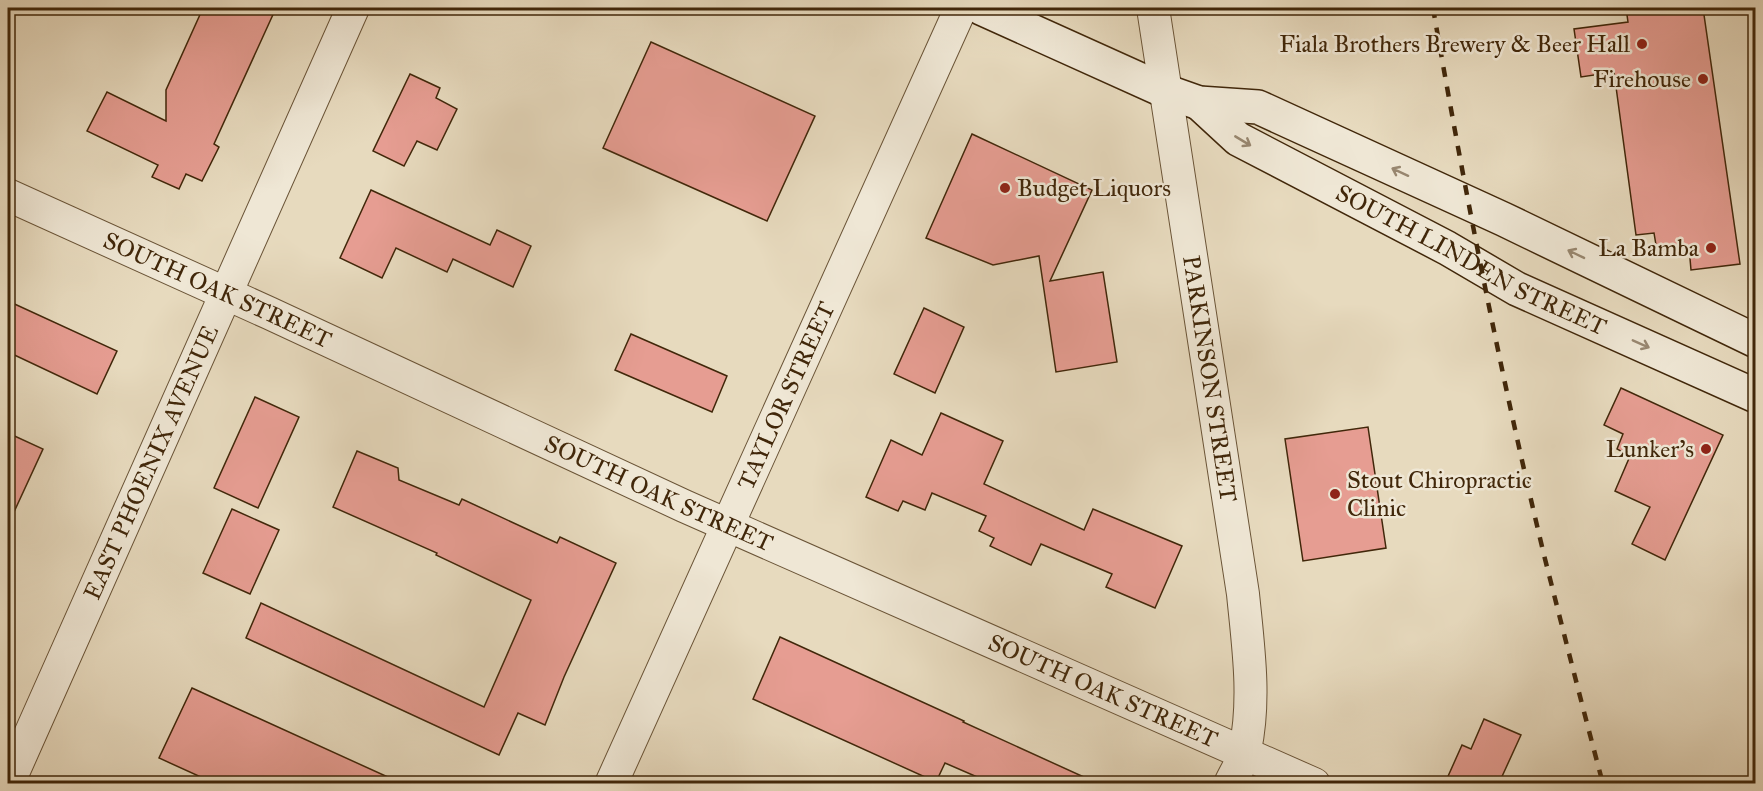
<svg xmlns="http://www.w3.org/2000/svg" width="1763" height="791" viewBox="0 0 1763 791" font-family="'IM FELL Great Primer',serif">
  <style>
    .building { fill: #e69d92; stroke: #41270a; stroke-width: 1.5 }
    .lines { fill: none; stroke-linecap: round; stroke-linejoin: round }
    .minor-casing { stroke: #6a5437; stroke-width: 34 }
    .secondary-casing { stroke: #41270a; stroke-width: 36 }
    .minor { stroke: #efe7d5; stroke-width: 32 }
    .secondary { stroke: #efe7d5; stroke-width: 33 }
    .rail { stroke: #41270a; stroke-width: 4.5; stroke-dasharray: 10 10; stroke-linecap: butt }
    .oneway { stroke: #988770 }
    .poi-dot { fill: #8f2418; stroke: #efe7d5; stroke-width: 2 }
    .labels { text-anchor: middle; dominant-baseline: central; stroke-width: 5; stroke-linejoin: round; paint-order: stroke }
    .poi-label { font-size: 24px; fill: #41270a; stroke: #efe7d5; text-anchor: end }
    .street-label { font-size: 24px; fill: #41270a; stroke: #efe7d5 }
  </style>
  <rect width="100%" height="100%" fill="#e7dabe"/>
  <filter id="stains"><feTurbulence type="fractalNoise" baseFrequency=".00333" numOctaves="4"/><feColorMatrix values="0 0 0 0 .2 0 0 0 0 .09 0 0 0 0 .02 0 0 0 .5 -.17"/></filter>
  <radialGradient id="worn" r=".72"><stop offset=".6" stop-color="#630" stop-opacity="0"/><stop offset="1" stop-color="#630" stop-opacity=".3"/></radialGradient>
  <!-- building -->
  <g class="building">
    <path d="M 203,8 L 276,8 L 214,144 L 219,147 L 202,181 L 186,174 L 179,189 L 152,177 L 158,165 L 87,131 L 107,92 L 166,121 L 166,90 Z"/>
    <path d="M 1626,8 L 1703,8 L 1740,264 L 1691,270 L 1689,247 L 1657,251 L 1654,233 L 1636,235 L 1614,72 L 1581,77 L 1574,29 L 1628,22 Z"/>
    <path d="M 651,42 L 815,116 L 767,221 L 603,148 Z"/>
    <path d="M 410,74 L 440,88 L 436,98 L 457,109 L 437,150 L 417,141 L 404,166 L 373,151 Z"/>
    <path d="M 972,134 L 1092,190 L 1050,281 L 1103,272 L 1117,362 L 1056,372 L 1039,256 L 993,265 L 926,238 Z"/>
    <path d="M 371,190 L 490,245 L 497,230 L 531,246 L 513,287 L 453,259 L 447,272 L 396,248 L 382,278 L 340,258 Z"/>
    <path d="M 8,301 L 117,351 L 97,394 L 8,352 Z"/>
    <path d="M 924,308 L 964,327 L 935,393 L 894,374 Z"/>
    <path d="M 631,334 L 727,376 L 712,412 L 615,370 Z"/>
    <path d="M 1621,388 L 1723,435 L 1665,560 L 1632,544 L 1650,507 L 1615,491 L 1630,456 L 1617,449 L 1623,434 L 1604,425 Z"/>
    <path d="M 255,397 L 299,417 L 258,508 L 214,488 Z"/>
    <path d="M 941,413 L 1003,441 L 984,484 L 1084,530 L 1093,509 L 1182,546 L 1155,608 L 1106,587 L 1112,574 L 1041,544 L 1031,565 L 990,546 L 994,538 L 979,531 L 986,516 L 932,493 L 925,510 L 903,501 L 898,511 L 866,497 L 891,440 L 922,455 Z"/>
    <path d="M 1368,427 L 1386,548 L 1303,561 L 1285,439 Z"/>
    <path d="M 8,433 L 43,449 L 8,525 Z"/>
    <path d="M 357,451 L 398,468 L 399,480 L 459,505 L 462,499 L 557,543 L 560,537 L 616,563 L 564,677 L 545,725 L 518,713 L 499,755 L 246,638 L 261,603 L 484,707 L 531,600 L 436,555 L 437,553 L 333,507 Z"/>
    <path d="M 232,509 L 279,530 L 250,594 L 203,573 Z"/>
    <path d="M 780,637 L 964,721 L 963,722 L 1097,783 L 991,783 L 945,763 L 936,782 L 753,699 Z"/>
    <path d="M 192,688 L 401,783 L 214,783 L 159,758 Z"/>
    <path d="M 1484,719 L 1521,735 L 1499,783 L 1445,783 L 1462,745 L 1471,749 Z"/>
  </g>
  <g class="lines">
    <!-- minor casing -->
    <g class="minor-casing">
      <g id="minor">
        <path id="s1" d="M 1153,8 L 1243,594 C 1248,645 1256,699 1245,750 C 1243,761 1235,773 1230,784"/>
        <path id="s2" d="M 8,195 L 269,313 L 684,506 L 1314,784"/>
        <path id="s3" d="M 8,784 L 353,8"/>
        <path id="s4" d="M 611,784 L 961,8"/>
      </g>
    </g>
    <!-- secondary casing -->
    <g class="secondary-casing">
      <g id="secondary">
        <path d="M 981,8 L 1165,91 L 1199,103 L 1258,107 L 1503,219 L 1756,341"/>
        <path id="s5" d="M 1199,103 L 1238,139 L 1447,248 L 1517,289 L 1756,396"/>
      </g>
    </g>
    <!-- minor -->
    <use href="#minor" class="minor"/>
    <!-- secondary -->
    <use href="#secondary" class="secondary"/>
    <!-- rail -->
    <path class="rail" d="M 1433,8 C 1465,192 1501,377 1545,559 C 1564,634 1583,709 1603,784"/>
  </g>
  <!-- one-way arrows -->
  <defs><path id="oneway-shaft" d="M-6 0H5M1.5-3L5.5 0L1.5 3" fill="none" stroke-width="1.6" stroke-linecap="round" stroke-linejoin="round" transform="scale(1.5)"/></defs>
  <g class="oneway">
    <use href="#oneway-shaft" transform="translate(1243 141) rotate(31)"/>
    <use href="#oneway-shaft" transform="translate(1400 172) rotate(-155)"/>
    <use href="#oneway-shaft" transform="translate(1576 254) rotate(-154)"/>
    <use href="#oneway-shaft" transform="translate(1641 344) rotate(24)"/>
  </g>
  <!-- markers -->
  <g class="poi-dot">
    <circle cx="1642" cy="44" r="6"/>
    <circle cx="1703" cy="79" r="6"/>
    <circle cx="1005" cy="188" r="6"/>
    <circle cx="1711" cy="248" r="6"/>
    <circle cx="1706" cy="449" r="6"/>
    <circle cx="1335" cy="494" r="6"/>
  </g>
  <g class="labels">
    <!-- poi labels -->
    <g class="poi-label">
      <text x="1630" y="44">Fiala Brothers Brewery &amp; Beer Hall</text>
      <text x="1691" y="79">Firehouse</text>
      <text x="1017" y="188" text-anchor="start">Budget Liquors</text>
      <text x="1699" y="248">La Bamba</text>
      <text x="1694" y="449">Lunker's</text>
      <text x="1347" y="480" text-anchor="start">Stout Chiropractic<tspan x="1347" dy="28">Clinic</tspan></text>
    </g>
    <!-- street labels -->
    <g class="street-label">
      <text stroke="none"><textPath href="#s5" startOffset="316">SOUTH LINDEN STREET</textPath></text>
      <text stroke="none"><textPath href="#s2" startOffset="230">SOUTH OAK STREET</textPath></text>
      <text stroke="none"><textPath href="#s1" startOffset="375">PARKINSON STREET</textPath></text>
      <text stroke="none"><textPath href="#s4" startOffset="426">TAYLOR STREET</textPath></text>
      <text stroke="none"><textPath href="#s3" startOffset="352">EAST PHOENIX AVENUE</textPath></text>
      <text stroke="none"><textPath href="#s2" startOffset="716">SOUTH OAK STREET</textPath></text>
      <text stroke="none"><textPath href="#s2" startOffset="1202">SOUTH OAK STREET</textPath></text>
    </g>
  </g>
  <!-- margin -->
  <rect width="1763" height="791" fill="none" stroke="#e7dabe" stroke-width="30"/>
  <rect x="9" y="9" width="1745" height="773" fill="none" stroke="#41270a" stroke-width="3"/>
  <rect x="15" y="15" width="1733" height="761" fill="none" stroke="#41270a" stroke-width="1.5"/>
  <rect width="100%" height="100%" filter="url(#stains)"/>
  <rect width="100%" height="100%" fill="url(#worn)"/>
</svg>
